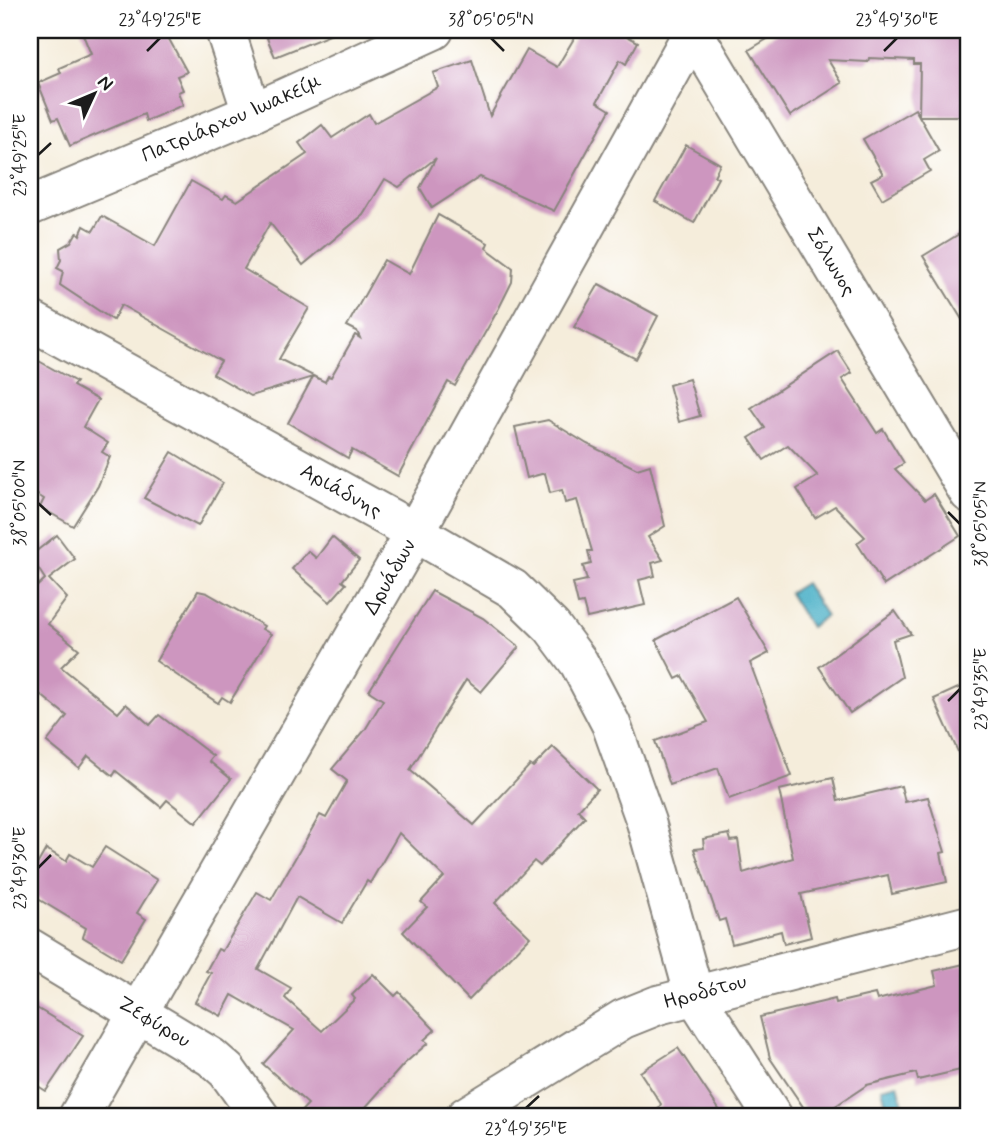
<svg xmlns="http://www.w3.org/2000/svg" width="999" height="1147" viewBox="0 0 999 1147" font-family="Mynerve,sans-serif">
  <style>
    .water { fill: #47afc6; stroke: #326671; stroke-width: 2 }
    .building { fill: #cd96bf }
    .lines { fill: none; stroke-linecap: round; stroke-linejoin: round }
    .minor-casing { stroke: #88847c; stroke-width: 42 }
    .minor { stroke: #fff; stroke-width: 38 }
    .ticks { fill: none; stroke: #1c1c1c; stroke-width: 2.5 }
    .labels { text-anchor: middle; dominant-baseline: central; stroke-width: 6; stroke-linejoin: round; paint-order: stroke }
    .street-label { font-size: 21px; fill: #1c1c1c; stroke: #fff }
    .neatline { fill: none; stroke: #1c1c1c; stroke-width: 2.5 }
    .ticks-label { font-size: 18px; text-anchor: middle; fill: #1c1c1c }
  </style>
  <rect width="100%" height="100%" fill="#fff"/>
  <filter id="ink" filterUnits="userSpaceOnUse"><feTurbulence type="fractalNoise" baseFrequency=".0143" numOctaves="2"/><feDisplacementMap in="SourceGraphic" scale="14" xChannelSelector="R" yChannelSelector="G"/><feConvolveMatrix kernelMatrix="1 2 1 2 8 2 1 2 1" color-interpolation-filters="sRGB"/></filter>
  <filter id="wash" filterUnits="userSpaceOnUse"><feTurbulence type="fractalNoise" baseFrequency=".00686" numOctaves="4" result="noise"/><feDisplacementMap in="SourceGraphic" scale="28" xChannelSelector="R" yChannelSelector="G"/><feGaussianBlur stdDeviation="1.57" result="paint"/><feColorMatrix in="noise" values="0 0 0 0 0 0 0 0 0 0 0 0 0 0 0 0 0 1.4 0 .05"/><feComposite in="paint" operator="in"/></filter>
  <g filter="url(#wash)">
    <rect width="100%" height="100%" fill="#f5eddb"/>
    <!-- water -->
    <g class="water">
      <path d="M 805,583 L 826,616 L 810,627 L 789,593 Z"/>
      <path d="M 898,1084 L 906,1117 L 889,1117 L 882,1088 Z"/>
    </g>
    <g id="blocks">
      <!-- building -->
      <g class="building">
        <path d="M 81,30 L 164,30 L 187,72 L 177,76 L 183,90 L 178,92 L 183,105 L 146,121 L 144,114 L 70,146 L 58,118 L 53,120 L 38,83 L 61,73 L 59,68 L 91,54 Z"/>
        <path d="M 267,30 L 339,30 L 340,31 L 275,57 L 267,38 L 270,36 Z"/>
        <path d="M 579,30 L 616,30 L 638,42 L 626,64 L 620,60 L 597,102 L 610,110 L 554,211 L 480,177 L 432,208 L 420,188 L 436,158 L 399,187 L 385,179 L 363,215 L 303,265 L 270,223 L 244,269 L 309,308 L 279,359 L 325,382 L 328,376 L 331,377 L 355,335 L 360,338 L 357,331 L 347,326 L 384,260 L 409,274 L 438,215 L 488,243 L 486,248 L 513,268 L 512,282 L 499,308 L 455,386 L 448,382 L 398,476 L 352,450 L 348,458 L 288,423 L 313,377 L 251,396 L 213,374 L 221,361 L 121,305 L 113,320 L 60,285 L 63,271 L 57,268 L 61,260 L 60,248 L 71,242 L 77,232 L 80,235 L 84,226 L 93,231 L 102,216 L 155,246 L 191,181 L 223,199 L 226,195 L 237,201 L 307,154 L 299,143 L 322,125 L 332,138 L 369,114 L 374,123 L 438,87 L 433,73 L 472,60 L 490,116 L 527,50 L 557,67 Z"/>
        <path d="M 782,30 L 969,30 L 969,116 L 919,116 L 920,64 L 914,64 L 914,60 L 869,58 L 868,62 L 828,60 L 842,83 L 790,116 L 749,50 Z"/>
        <path d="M 915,109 L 939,151 L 924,160 L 930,171 L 882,199 L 871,180 L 883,174 L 863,139 Z"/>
        <path d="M 686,145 L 720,164 L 714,176 L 718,178 L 694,223 L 655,201 Z"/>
        <path d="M 969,228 L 969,331 L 923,256 Z"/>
        <path d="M 599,284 L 658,316 L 636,359 L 574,327 Z"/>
        <path d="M 838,351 L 852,373 L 842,379 L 877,433 L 883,429 L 904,463 L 895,469 L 925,500 L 934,494 L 960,536 L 884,585 L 857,543 L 865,537 L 835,506 L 815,518 L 797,489 L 818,476 L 788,445 L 764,460 L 749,438 L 765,428 L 751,408 Z"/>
        <path d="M 30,356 L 76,382 L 73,386 L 98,400 L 83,427 L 108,443 L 102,452 L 110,457 L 98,486 L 73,526 L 40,507 L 44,499 L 30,490 Z"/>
        <path d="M 689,379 L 700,416 L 679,422 L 669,385 Z"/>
        <path d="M 548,420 L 587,444 L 637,469 L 650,465 L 665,526 L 648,537 L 663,560 L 652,563 L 655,576 L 639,580 L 645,605 L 587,618 L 583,603 L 578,604 L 573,583 L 587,580 L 583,566 L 591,564 L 588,551 L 592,551 L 577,500 L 565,503 L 562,490 L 550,493 L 545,473 L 527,478 L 515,427 Z"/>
        <path d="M 172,452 L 223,483 L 198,526 L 144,498 Z"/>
        <path d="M 57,535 L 75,559 L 49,579 L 67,598 L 48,624 L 79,649 L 61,667 L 118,713 L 126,704 L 150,725 L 159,715 L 213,756 L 209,761 L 231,779 L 196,823 L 167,800 L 161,807 L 116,771 L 113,776 L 88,756 L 79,768 L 47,742 L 67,716 L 30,686 L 30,593 L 45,579 L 30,556 Z"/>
        <path d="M 332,537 L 359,560 L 342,581 L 346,584 L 330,602 L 292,569 L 308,551 L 316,558 Z"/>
        <path d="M 198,591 L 207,593 L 264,626 L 262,629 L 271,634 L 230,702 L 222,697 L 218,703 L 156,661 Z"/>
        <path d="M 432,591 L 483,618 L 519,647 L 481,692 L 466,680 L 410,770 L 474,825 L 530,765 L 533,767 L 553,747 L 597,789 L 578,810 L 585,817 L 540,866 L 534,861 L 495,903 L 530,937 L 469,1000 L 403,932 L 427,907 L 421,902 L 444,877 L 399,833 L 370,883 L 367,881 L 342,923 L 297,897 L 258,969 L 291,988 L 285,998 L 322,1031 L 355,999 L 352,995 L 373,974 L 395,996 L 399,992 L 435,1030 L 424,1040 L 428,1043 L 404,1064 L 357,1117 L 296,1117 L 308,1104 L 263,1064 L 294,1030 L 232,995 L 221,1016 L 195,1002 L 211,973 L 206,971 L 218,949 L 222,951 L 257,892 L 271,900 L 320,815 L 326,818 L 347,781 L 332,769 L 365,730 L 383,700 L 369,691 Z"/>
        <path d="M 736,597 L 769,653 L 750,663 L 792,776 L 729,799 L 718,768 L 670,785 L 655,741 L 708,722 L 682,676 L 676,679 L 656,640 Z"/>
        <path d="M 895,611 L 911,634 L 893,640 L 902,677 L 850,713 L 819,667 Z"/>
        <path d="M 969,683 L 969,776 L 934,699 Z"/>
        <path d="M 833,778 L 838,801 L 901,786 L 905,802 L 928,797 L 945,852 L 941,853 L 947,882 L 892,894 L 888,875 L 801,894 L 811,937 L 784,944 L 781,931 L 732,944 L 725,919 L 719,921 L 694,849 L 704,848 L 703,839 L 729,834 L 731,841 L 738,840 L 743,873 L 793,858 L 779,790 Z"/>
        <path d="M 105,847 L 157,880 L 137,913 L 146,919 L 121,960 L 83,937 L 86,928 L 30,894 L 30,877 L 46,849 L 66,861 L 70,854 L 92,867 Z"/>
        <path d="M 964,964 L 969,985 L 969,1068 L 918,1080 L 916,1073 L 867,1085 L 819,1117 L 810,1117 L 770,1058 L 760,1017 L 835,999 L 836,1003 L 875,994 L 877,1000 L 937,985 L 934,971 Z"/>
        <path d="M 30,1004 L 83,1036 L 46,1091 L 30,1081 Z"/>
        <path d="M 678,1048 L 724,1117 L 654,1117 L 661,1104 L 640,1072 Z"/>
      </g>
    </g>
  </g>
  <g filter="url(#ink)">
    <use href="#blocks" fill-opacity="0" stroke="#88847c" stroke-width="2"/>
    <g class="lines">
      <!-- minor casing -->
      <g class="minor-casing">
        <g id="minor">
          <path d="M 225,30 L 252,113"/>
          <path d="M 692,30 L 969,493"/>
          <path d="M 30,206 L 252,113 L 434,30"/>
          <path d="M 30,320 L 415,532 L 513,589 L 552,627 L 579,663 L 611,724 L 646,822 L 694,994 L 773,1117"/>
          <path d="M 30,948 L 211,1057 L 227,1071 L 260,1117"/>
          <path d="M 78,1117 L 415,532 L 693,32"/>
          <path d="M 465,1117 L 623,1019 L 658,1005 L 969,925"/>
        </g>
      </g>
      <!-- minor -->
      <use href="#minor" class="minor"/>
    </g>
  </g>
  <!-- ticks -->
  <path class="ticks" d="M 491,38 L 504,51M 147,51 L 160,38M 884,51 L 897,38M 38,155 L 51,143M 38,503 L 51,515M 948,512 L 960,524M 948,701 L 960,689M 38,868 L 51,855M 526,1108 L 539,1096"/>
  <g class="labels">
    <!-- street labels -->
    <g class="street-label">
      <text transform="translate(232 119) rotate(-23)">Πατριάρχου Ιωακείμ</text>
      <text transform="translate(831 262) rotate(59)">Σόλωνος</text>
      <text transform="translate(341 491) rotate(29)">Αριάδνης</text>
      <text transform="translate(390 577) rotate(-60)">Δρυάδων</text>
      <text transform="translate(705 992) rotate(-15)">Ηροδότου</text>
      <text transform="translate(154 1022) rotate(31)">Ζεφύρου</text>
    </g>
  </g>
  <!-- margin -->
  <rect width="999" height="1147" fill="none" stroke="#fff" stroke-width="77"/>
  <!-- north arrow -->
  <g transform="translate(94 94) rotate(46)" stroke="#ffffff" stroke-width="5" paint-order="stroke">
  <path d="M0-5L12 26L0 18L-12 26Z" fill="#1c1c1c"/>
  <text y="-10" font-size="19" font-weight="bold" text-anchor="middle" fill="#1c1c1c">N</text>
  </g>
  <rect x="38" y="38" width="922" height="1070" class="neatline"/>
  <g class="ticks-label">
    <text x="160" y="25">23°49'25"E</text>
    <text x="491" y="25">38°05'05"N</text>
    <text x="897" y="25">23°49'30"E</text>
    <text transform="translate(19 155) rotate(-90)" y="6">23°49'25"E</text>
    <text transform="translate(19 503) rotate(-90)" y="6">38°05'00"N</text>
    <text transform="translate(980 524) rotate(-90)" y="6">38°05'05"N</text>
    <text transform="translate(980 689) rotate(-90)" y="6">23°49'35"E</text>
    <text transform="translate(19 868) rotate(-90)" y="6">23°49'30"E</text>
    <text x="526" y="1134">23°49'35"E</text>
  </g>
</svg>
